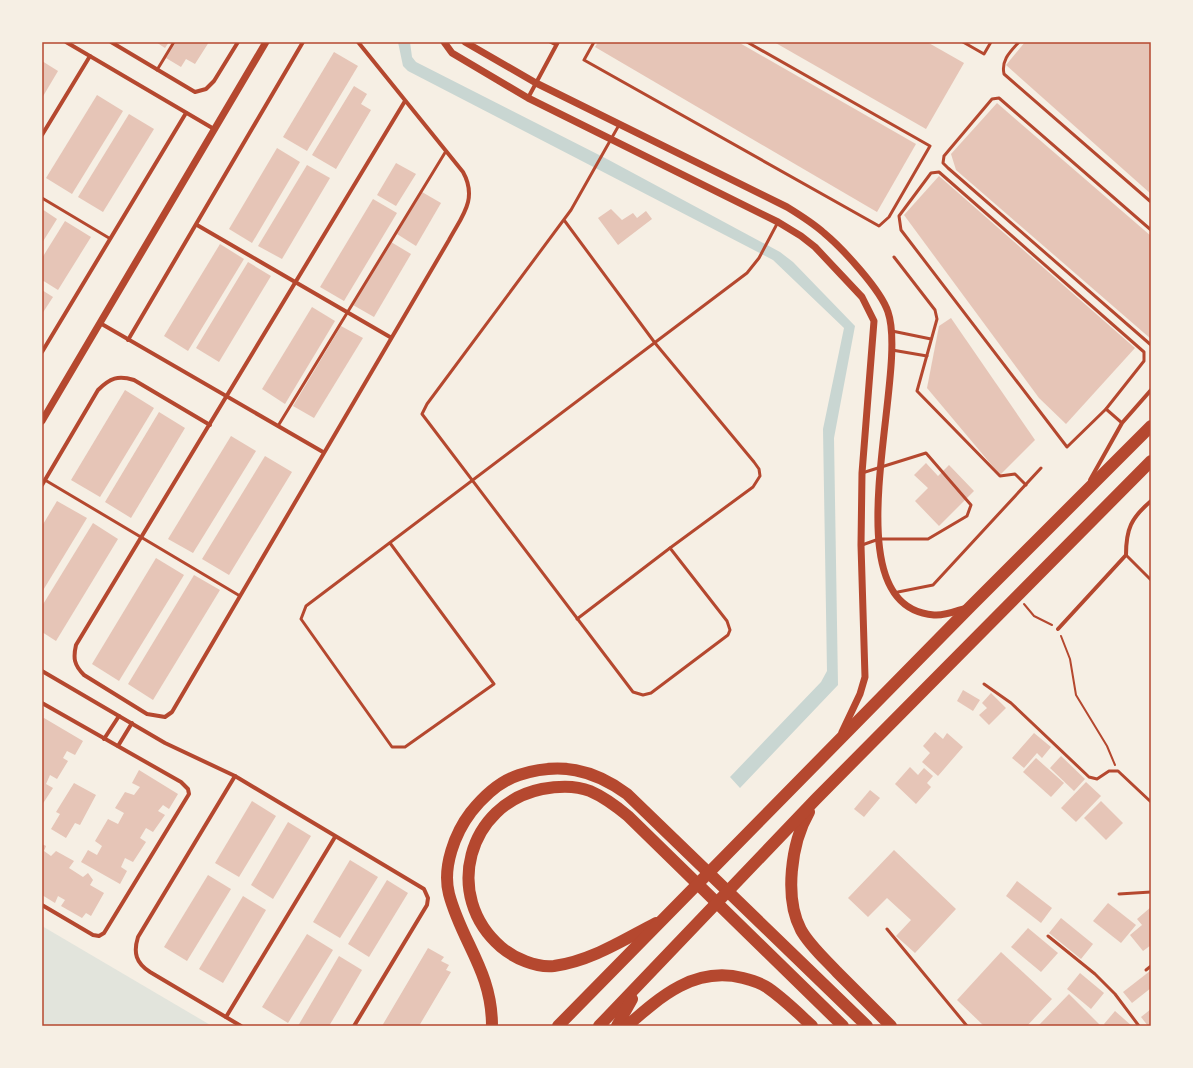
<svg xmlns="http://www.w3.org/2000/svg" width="1193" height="1068" viewBox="0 0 1193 1068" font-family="Manrope,sans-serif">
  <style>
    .green { fill: #e2e4dc }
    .water { fill: #c9d6d2 }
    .building { fill: #e6c5b7 }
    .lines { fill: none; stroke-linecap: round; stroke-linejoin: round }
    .path { stroke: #b5482f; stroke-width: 2 }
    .service { stroke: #b5482f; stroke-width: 3 }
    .minor { stroke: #b5482f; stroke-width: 4 }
    .tertiary { stroke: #b5482f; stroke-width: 7 }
    .motorway { stroke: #b5482f; stroke-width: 12 }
    .neatline { fill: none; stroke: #b5482f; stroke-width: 1.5 }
  </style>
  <rect width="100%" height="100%" fill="#f6efe4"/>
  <!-- green -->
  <path class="green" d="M 42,926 L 212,1026 L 42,1026 Z"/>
  <!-- water -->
  <path class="water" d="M 398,42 L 410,42 L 412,57 L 416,62 L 607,159 L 780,252 L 793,262 L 855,326 L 834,438 L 838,685 L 740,788 L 730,777 L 821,682 L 827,671 L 823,429 L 844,328 L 773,260 L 408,71 L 403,66 Z"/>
  <!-- building -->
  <g class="building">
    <path d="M 156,42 L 169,42 L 165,48 Z"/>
    <path d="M 176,42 L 209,42 L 195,64 L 186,59 L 181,67 L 166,58 Z"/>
    <path d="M 598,42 L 738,42 L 916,144 L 877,212 L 595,47 Z"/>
    <path d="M 774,42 L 927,42 L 964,63 L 926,129 Z"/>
    <path d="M 1025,42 L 1151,42 L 1151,194 L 1006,65 Z"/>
    <path d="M 334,52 L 358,66 L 307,151 L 283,137 Z"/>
    <path d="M 42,61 L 58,71 L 42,98 Z"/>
    <path d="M 354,86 L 367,94 L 361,104 L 371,110 L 336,169 L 312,155 Z"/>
    <path d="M 97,95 L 123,111 L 72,194 L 46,178 Z"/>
    <path d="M 997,103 L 1151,236 L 1151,339 L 956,170 L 951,154 Z"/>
    <path d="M 129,114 L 154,129 L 103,212 L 78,197 Z"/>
    <path d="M 277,148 L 300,162 L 252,243 L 229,229 Z"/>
    <path d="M 396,163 L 416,174 L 396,206 L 377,195 Z"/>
    <path d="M 307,165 L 330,178 L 282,259 L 258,246 Z"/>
    <path d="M 939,176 L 1135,348 L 1066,424 L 1039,398 L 904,215 Z"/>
    <path d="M 422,192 L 441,203 L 416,246 L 397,234 Z"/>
    <path d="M 373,199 L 397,213 L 344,301 L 320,287 Z"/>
    <path d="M 42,209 L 57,219 L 42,243 Z"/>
    <path d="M 611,209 L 622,220 L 633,213 L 637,218 L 646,211 L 652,219 L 618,245 L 598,218 Z"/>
    <path d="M 65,221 L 91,237 L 58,290 L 42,280 L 42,258 Z"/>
    <path d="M 391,242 L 411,254 L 374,317 L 353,305 Z"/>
    <path d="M 220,244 L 244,259 L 188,351 L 164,336 Z"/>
    <path d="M 248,262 L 271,276 L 219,362 L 196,348 Z"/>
    <path d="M 42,290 L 53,297 L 42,314 Z"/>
    <path d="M 312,307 L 335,321 L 285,404 L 262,389 Z"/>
    <path d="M 951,318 L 1035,440 L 1000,475 L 927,388 L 939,326 Z"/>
    <path d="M 341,326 L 363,338 L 314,418 L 293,406 Z"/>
    <path d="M 125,390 L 154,408 L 100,497 L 71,480 Z"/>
    <path d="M 159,412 L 185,428 L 131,518 L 105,502 Z"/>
    <path d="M 231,436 L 256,451 L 193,553 L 168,539 Z"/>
    <path d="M 265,456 L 292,472 L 229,575 L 202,559 Z"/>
    <path d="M 926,463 L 938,476 L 949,465 L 974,491 L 939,526 L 915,501 L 928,488 L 914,475 Z"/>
    <path d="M 57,501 L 87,518 L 42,592 L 42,526 Z"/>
    <path d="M 93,523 L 118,539 L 56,641 L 42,632 L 42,606 Z"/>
    <path d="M 156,558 L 184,575 L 119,681 L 92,664 Z"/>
    <path d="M 194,575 L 220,590 L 153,700 L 128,684 Z"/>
    <path d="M 963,690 L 980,700 L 973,711 L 957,701 Z"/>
    <path d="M 991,693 L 1006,708 L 989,725 L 979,715 L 987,708 L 982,703 Z"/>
    <path d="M 44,718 L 83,741 L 75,755 L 67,751 L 63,758 L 68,761 L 57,779 L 50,775 L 46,784 L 53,788 L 42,805 L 42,720 Z"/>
    <path d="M 935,732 L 943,739 L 947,733 L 963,747 L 938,776 L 922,762 L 930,753 L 923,746 Z"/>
    <path d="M 1034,733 L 1051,747 L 1042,758 L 1037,753 L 1024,768 L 1012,758 Z"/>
    <path d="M 1061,756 L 1085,779 L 1074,791 L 1050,768 Z"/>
    <path d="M 1036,758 L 1064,783 L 1051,797 L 1023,772 Z"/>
    <path d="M 910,767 L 918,775 L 924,768 L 933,776 L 927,783 L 931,787 L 916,804 L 895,784 Z"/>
    <path d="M 139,770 L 178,794 L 169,809 L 163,805 L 158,811 L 165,815 L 153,832 L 146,828 L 140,838 L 146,842 L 133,862 L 125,858 L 121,867 L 127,871 L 120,884 L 81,862 L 88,850 L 97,855 L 102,846 L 95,841 L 108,819 L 118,824 L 124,813 L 115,808 L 125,792 L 134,795 L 140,787 L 132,783 Z"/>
    <path d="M 1086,782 L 1101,796 L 1076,822 L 1061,808 Z"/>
    <path d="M 74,783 L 96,795 L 80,825 L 75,823 L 66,838 L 51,829 L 60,814 L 56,812 Z"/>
    <path d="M 870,790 L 880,798 L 864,817 L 854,809 Z"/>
    <path d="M 252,801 L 276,816 L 239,877 L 215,863 Z"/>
    <path d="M 1101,801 L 1123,823 L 1106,840 L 1084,818 Z"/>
    <path d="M 288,822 L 311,836 L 273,899 L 251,885 Z"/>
    <path d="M 42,844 L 46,846 L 44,851 L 51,856 L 56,851 L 74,861 L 69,868 L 83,877 L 88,873 L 93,880 L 90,885 L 104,893 L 91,916 L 86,913 L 82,918 L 61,906 L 65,900 L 58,896 L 55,903 L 42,895 Z"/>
    <path d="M 894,850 L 956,909 L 915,953 L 896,936 L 911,920 L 887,898 L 868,917 L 848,898 Z"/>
    <path d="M 350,860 L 378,877 L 340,938 L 313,922 Z"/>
    <path d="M 208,875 L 231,889 L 187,961 L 164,947 Z"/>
    <path d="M 387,880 L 408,893 L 369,957 L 348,944 Z"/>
    <path d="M 1017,881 L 1052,908 L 1041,923 L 1006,896 Z"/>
    <path d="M 243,896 L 266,910 L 223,983 L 199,969 Z"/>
    <path d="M 1108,903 L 1136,925 L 1121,943 L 1093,921 Z"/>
    <path d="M 1151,907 L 1151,945 L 1143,951 L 1130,935 L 1142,925 L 1137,919 Z"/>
    <path d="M 1061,918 L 1093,944 L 1081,959 L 1049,933 Z"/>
    <path d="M 1028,928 L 1058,953 L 1041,972 L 1011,947 Z"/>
    <path d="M 307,934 L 333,950 L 288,1023 L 262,1007 Z"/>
    <path d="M 428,948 L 444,957 L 441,961 L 449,965 L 446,970 L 451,972 L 419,1026 L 382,1026 Z"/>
    <path d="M 1001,952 L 1052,999 L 1027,1026 L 984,1026 L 957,1000 Z"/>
    <path d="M 339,956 L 362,970 L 338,1011 L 329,1026 L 298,1026 Z"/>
    <path d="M 1150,971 L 1151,988 L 1132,1003 L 1123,992 Z"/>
    <path d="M 1080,973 L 1104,993 L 1091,1009 L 1067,989 Z"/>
    <path d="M 1069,994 L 1101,1026 L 1038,1026 Z"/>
    <path d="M 1151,1009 L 1151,1026 L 1148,1026 L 1141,1017 Z"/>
    <path d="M 1115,1011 L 1132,1026 L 1106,1026 L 1104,1024 Z"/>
  </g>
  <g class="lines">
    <!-- path -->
    <g class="path">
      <path d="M 1024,604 L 1034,616 L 1052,625"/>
      <path d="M 1061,636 L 1070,659 L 1076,695 L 1107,746 L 1115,765"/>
    </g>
    <!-- service -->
    <g class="service">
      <path d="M 550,42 L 556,45"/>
      <path d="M 594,42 L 584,60 L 879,226 L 889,217 L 930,146 L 747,42"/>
      <path d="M 963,42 L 984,54 L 991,42"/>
      <path d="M 1019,42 C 1010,52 1001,60 1004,74 L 1151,202"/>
      <path d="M 157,70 L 174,42"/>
      <path d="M 939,172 L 1144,352 L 1144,361 L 1106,409 L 1067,447 L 901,230 L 899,216 L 931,173 Z"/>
      <path d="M 42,198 L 109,238"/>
      <path d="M 564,220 L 655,343 L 754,462 L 759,469 L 760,476 L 753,487 L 670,548 L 727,621 L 730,630 L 728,635 L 651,693 L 643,695 L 633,692 L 422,414 L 427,404 L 571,210 L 619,125"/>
      <path d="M 1151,230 L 999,98 L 992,99 L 944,156 L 943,163 L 948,168 L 1151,345"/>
      <path d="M 894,257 L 935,310 L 937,319 L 917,391 L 1000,476 L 1015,474 L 1026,485"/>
      <path d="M 892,331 L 931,339"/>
      <path d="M 892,350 L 927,356"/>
      <path d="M 1106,409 L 1122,423"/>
      <path d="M 278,426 L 446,151"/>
      <path d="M 862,473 L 926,453 L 971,505 L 967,516 L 928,539 L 879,539 L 862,545"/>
      <path d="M 45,480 L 240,596"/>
      <path d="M 390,543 L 494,684 L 405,747 L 392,747 L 301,619 L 306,606 L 747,273 L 759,258 L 778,222"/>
      <path d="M 1126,555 L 1151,580"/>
      <path d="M 898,592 L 933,585 L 1041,468"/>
      <path d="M 577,619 L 670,548"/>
      <path d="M 984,684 L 1011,703 L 1089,777 L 1097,779 L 1109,771 L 1118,771 L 1151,802"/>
      <path d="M 1119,894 L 1151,892"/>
      <path d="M 887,929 L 967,1026"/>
      <path d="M 1048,936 L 1095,974 L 1115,994 L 1139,1026"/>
      <path d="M 1146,970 L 1151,966"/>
    </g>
    <!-- minor -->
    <g class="minor">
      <path d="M 66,42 L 214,129"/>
      <path d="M 111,42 L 195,92 L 206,89 L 214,81 L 238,42"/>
      <path d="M 358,42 L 463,172 C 478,199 462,216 449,240 L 172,712 L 165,717 L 147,714 L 84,675 C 74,665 73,658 76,645 L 405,101"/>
      <path d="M 528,98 L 558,42"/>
      <path d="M 42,135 L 90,56"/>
      <path d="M 197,225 L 390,337"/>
      <path d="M 100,323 L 323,452"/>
      <path d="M 128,340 L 303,42"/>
      <path d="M 42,352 L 186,113"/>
      <path d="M 1090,480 L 1122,423 L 1151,390"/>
      <path d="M 42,485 L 98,390 C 110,378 118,375 134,380 L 210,425"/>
      <path d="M 1058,629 L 1126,555 C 1126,529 1131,518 1151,501"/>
      <path d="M 42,671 L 165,743 L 235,776 L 424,889 L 428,898 L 427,905 L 354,1026"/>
      <path d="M 42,703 L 181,782 L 188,789 L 189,794 L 104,933 L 99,936 L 93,935 L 42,905"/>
      <path d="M 104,739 L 119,716"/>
      <path d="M 118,746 L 132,723"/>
      <path d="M 235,776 L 138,937 C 133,953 136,963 150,972 L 241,1026"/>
      <path d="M 226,1017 L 335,837"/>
    </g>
    <!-- tertiary -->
    <g class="tertiary">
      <path d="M 444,42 L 452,53 L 528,98 L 778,222 L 801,236 L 815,247 L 862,297 L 874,321 L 862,473 L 861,545 L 865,677 L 860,694 L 842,732"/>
      <path d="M 465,42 L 536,83 L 787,207 C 800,215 813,223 824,233 C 842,248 881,290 888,312 C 910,375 827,607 934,615 C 945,616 956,611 966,608"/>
      <path d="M 42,421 L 266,42"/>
    </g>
    <!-- motorway -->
    <g class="motorway">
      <path d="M 809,812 C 791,843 784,898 801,930 C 810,946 825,959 837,972 C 855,990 873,1008 891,1026"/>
      <path d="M 656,923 C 623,940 591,961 554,966 C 536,968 514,958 501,947 C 442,896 468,804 542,789 C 558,786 575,785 590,791 C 604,797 616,806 628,816 L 843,1026"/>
      <path d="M 492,1026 C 492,971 462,943 449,894 C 442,867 455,833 471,812 C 483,797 500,781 519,775 C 560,762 593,769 627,794 L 867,1026"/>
      <path d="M 558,1026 L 970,607 L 1151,426"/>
      <path d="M 599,1026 L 816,799 L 1151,461"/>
      <path d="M 617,1026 L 632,999"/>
      <path d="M 627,1026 C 661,996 695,966 743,978 C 751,980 761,983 768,988 C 784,999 798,1013 812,1026"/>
    </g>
  </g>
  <!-- border -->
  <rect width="1193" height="1068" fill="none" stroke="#f6efe4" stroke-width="86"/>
  <rect x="43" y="43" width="1107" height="982" class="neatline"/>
</svg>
